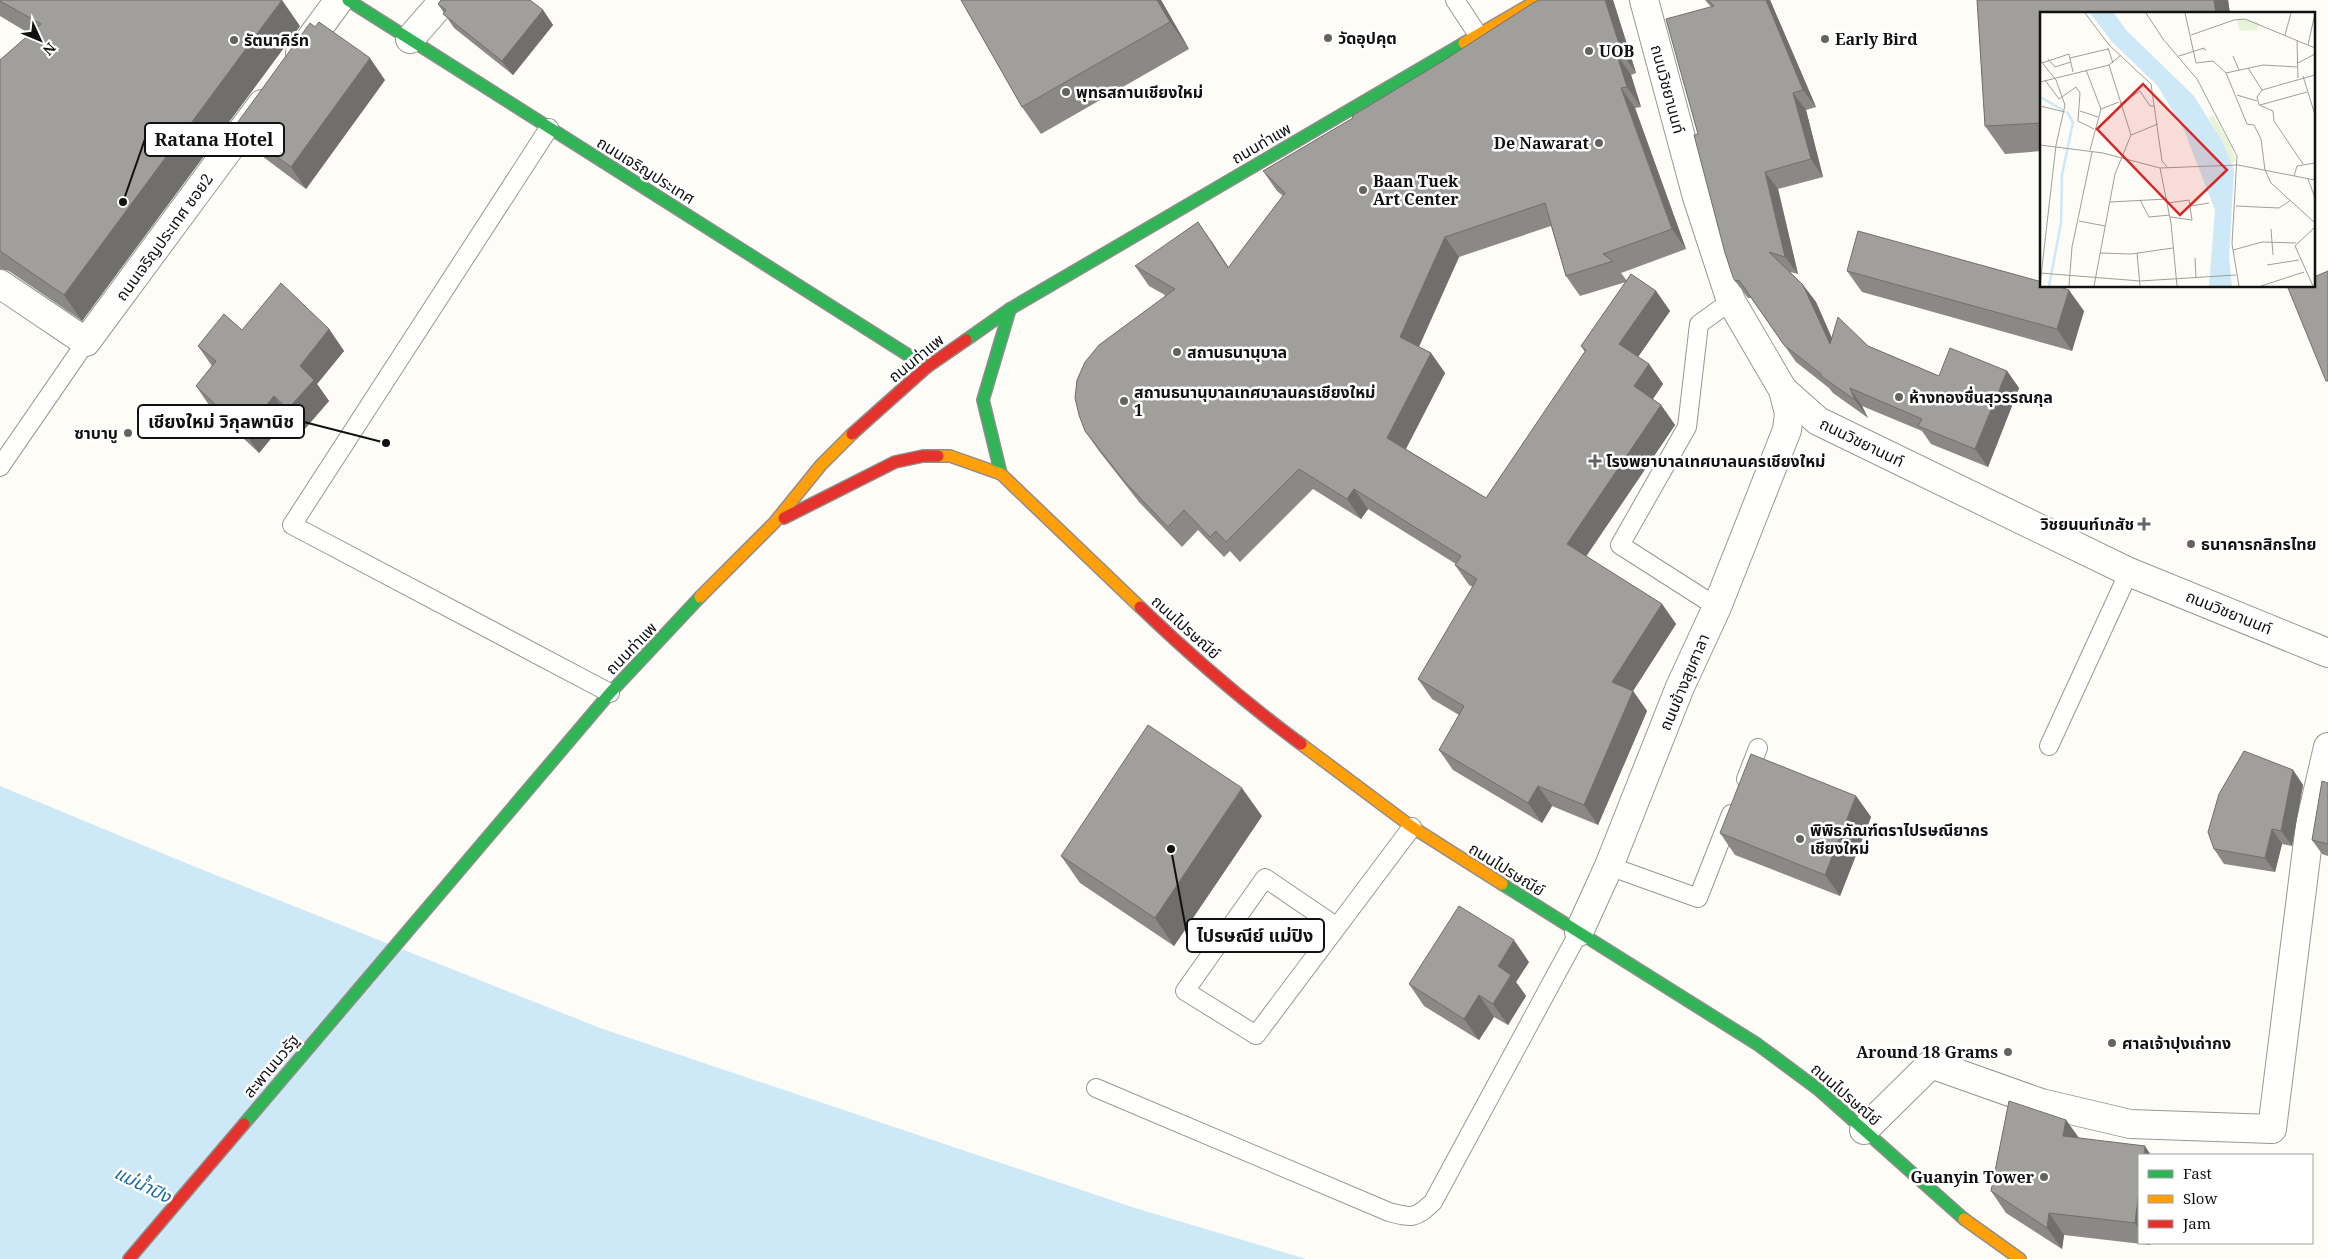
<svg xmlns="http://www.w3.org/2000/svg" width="2328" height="1259" viewBox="0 0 2328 1259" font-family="'Noto Serif','Noto Sans Thai',serif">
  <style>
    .water { fill: #cde8f7 }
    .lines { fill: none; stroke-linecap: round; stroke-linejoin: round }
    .lane-casing { stroke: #979795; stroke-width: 20 }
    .street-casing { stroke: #979795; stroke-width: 30 }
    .fast-casing { stroke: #8e8d8b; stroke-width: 14 }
    .slow-casing { stroke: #8e8d8b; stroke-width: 14 }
    .jam-casing { stroke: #8e8d8b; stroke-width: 14 }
    .lane { stroke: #fffffe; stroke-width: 18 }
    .street { stroke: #fffffe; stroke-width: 28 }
    .fast { stroke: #30b455; stroke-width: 11 }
    .slow { stroke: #ff9f0a; stroke-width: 11 }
    .jam { stroke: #e5322d; stroke-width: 11 }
    .wall { fill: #8a8986; fill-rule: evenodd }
    .shaded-wall { fill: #716f6d }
    .building { fill: #a19f9c; stroke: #716f6d }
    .poi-dot { fill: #646362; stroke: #fff; stroke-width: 2 }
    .labels { text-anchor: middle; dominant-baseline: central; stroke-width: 5; stroke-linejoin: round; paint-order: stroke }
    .poi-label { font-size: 16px; font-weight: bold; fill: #111; stroke: #fff; text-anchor: start }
    .street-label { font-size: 16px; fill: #111; stroke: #fff }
    .water-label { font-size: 18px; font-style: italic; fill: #1768a6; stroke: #fff }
    .inset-river { fill: none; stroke: #cde8f7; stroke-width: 2.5 }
    .inset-road { fill: none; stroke: #9f9e9b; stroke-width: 1 }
    .view { fill: #d62828; fill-opacity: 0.15; stroke: #d62828; stroke-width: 2.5 }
    .inset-edge { fill: none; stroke: #111; stroke-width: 2.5 }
    .leader { fill: none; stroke: #111; stroke-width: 2 }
    .callout-dot { fill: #111; stroke: #fff; stroke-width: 2 }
    .callout { fill: #fff; stroke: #111; stroke-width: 2 }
    .callout-label { font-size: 18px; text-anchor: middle; font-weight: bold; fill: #111 }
  </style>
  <rect width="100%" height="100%" fill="#fdfcf7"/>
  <!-- water -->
  <path class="water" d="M 0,786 L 193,866 L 600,1028 L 1135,1208 L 1306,1259 L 0,1259 Z"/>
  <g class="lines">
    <!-- lane casing -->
    <g class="lane-casing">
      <g id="lane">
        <path d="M 1455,0 L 1478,35"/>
        <path d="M 549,128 L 292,525 L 610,693"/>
        <path d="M 0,467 L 86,342"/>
        <path d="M 1717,607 L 1620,545 L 1687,427 L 1699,324 L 1731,301"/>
        <path d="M 2049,746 L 2129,572"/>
        <path d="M 1746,779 L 1758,748"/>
        <path d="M 1609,866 L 1698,898 L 1731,814"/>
        <path d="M 1337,927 L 1265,878 L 1185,991 L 1256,1035 L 1412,827"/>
        <path d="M 1096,1088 L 1389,1212 C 1412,1218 1415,1219 1433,1202 L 1579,932"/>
      </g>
    </g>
    <!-- street casing -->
    <g class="street-casing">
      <g id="street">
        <path d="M 1644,0 L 1697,197 L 1731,301 L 1783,390 L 1818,421 L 2129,572 L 2328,653"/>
        <path d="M 410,39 L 444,0"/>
        <path d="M 300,53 L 339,0"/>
        <path d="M 0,284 L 86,342 L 262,104"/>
        <path d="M 1579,932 L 1609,866 L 1680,687 L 1717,607 L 1787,430 L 1789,413 L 1783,390"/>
        <path d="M 1864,1130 L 1931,1064 L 2041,1103 L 2130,1124 L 2272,1129 L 2310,825 L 2328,747"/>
      </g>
    </g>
    <!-- fast casing -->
    <g class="fast-casing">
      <g id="fast">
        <path d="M 348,0 L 927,367"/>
        <path d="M 966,340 L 1010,309 L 1464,43"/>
        <path d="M 1001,474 L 983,400 L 1010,309"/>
        <path d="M 1502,884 L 1757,1044 L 1819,1090 L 1964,1219"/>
        <path d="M 244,1124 L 610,693 L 700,597"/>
      </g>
    </g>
    <!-- slow casing -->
    <g class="slow-casing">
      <g id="slow">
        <path d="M 1464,43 L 1538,0"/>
        <path d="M 938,456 L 950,456 L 1001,474 L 1140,607"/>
        <path d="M 700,597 L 774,523 L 821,465 L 852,434"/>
        <path d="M 1301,744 L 1412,827 L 1502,884"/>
        <path d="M 1964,1219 L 2020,1259"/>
      </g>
    </g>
    <!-- jam casing -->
    <g class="jam-casing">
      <g id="jam">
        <path d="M 852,434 L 927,367 L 966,340"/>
        <path d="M 784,518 L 895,462 L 923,456 L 938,456"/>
        <path d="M 1140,607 C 1191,656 1244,702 1301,744"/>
        <path d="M 129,1259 L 244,1124"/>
      </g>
    </g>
    <!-- lane -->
    <use href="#lane" class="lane"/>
    <!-- street -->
    <use href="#street" class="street"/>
    <!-- fast -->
    <use href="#fast" class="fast"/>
    <!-- slow -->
    <use href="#slow" class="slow"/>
    <!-- jam -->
    <use href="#jam" class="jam"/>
  </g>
  <!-- wall -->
  <g class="wall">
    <path d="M 0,0 L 300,26 L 82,321 L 9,271 L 0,269 L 0,60 L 30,34 L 0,16 Z"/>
    <path d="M 961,0 L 1161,0 L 1189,49 L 1041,134 L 1022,107 Z"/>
    <path d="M 1539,0 L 1613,0 L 1636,73 L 1631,75 L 1641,107 L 1635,108 L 1686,249 L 1621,273 L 1627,281 L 1656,291 L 1670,311 L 1638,357 L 1649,364 L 1663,384 L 1653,399 L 1661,405 L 1675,425 L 1586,556 L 1662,604 L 1676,624 L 1633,691 L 1647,711 L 1598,825 L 1552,806 L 1542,823 L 1453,770 L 1439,750 L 1459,715 L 1432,699 L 1418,679 L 1473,587 L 1469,585 L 1455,565 L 1456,564 L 1368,509 L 1361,519 L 1313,489 L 1240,562 L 1230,551 L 1224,557 L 1198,530 L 1182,547 L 1139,502 L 1099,451 L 1085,431 L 1165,295 L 1149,286 L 1135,266 L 1212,242 L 1228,268 L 1283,196 L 1277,191 L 1263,171 L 1353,118 ZM 1551,226 L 1566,276 L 1580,296 L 1626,282 L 1581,346 L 1585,352 L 1486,498 L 1406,449 L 1445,373 L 1431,353 L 1419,347 L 1459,257 Z"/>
    <path d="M 1705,0 L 1770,0 L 1816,107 L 1806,110 L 1823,177 L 1778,189 L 1798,274 L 1790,272 L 1803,285 L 1816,302 L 1832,338 L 1868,346 L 1939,376 L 2007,371 L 2019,388 L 1988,467 L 1931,444 L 1922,431 L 1862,406 L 1868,418 L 1833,393 L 1829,388 L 1796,362 L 1751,298 L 1748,298 L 1735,281 L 1698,134 L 1711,7 Z"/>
    <path d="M 1977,0 L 2228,0 L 2230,14 L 2042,14 L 2042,151 L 2005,154 L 1985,126 Z"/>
    <path d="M 438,4 L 543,10 L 553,25 L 513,75 L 454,28 Z"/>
    <path d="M 385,80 L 306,189 L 250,147 L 235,126 Z"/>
    <path d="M 1847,271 L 2084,311 L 2072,351 L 1862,292 Z"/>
    <path d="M 329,329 L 344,351 L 317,384 L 329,401 L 303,431 L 289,417 L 259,453 L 211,408 L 196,386 L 212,366 L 198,346 L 242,330 Z"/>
    <path d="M 2293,770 L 2303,785 L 2292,846 L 2282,844 L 2275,872 L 2224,864 L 2214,849 Z"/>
    <path d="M 2328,783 L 2328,856 L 2322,854 L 2312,840 Z"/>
    <path d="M 1856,796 L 1871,817 L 1840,896 L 1735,855 L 1720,833 Z"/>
    <path d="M 1262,816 L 1174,946 L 1080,883 L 1061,856 Z"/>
    <path d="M 1529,962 L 1516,982 L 1526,996 L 1508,1025 L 1494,1017 L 1479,1040 L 1424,1006 L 1409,984 Z"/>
    <path d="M 2066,1120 L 2079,1138 L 2139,1155 L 2139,1243 L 2150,1243 L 2150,1245 L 2064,1235 L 2062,1249 L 2006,1213 L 1991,1191 Z"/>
  </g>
  <!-- shaded-wall -->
  <g class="shaded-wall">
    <path d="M 282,0 L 300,26 L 82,321 L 64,295 Z"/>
    <path d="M 1157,0 L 1161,0 L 1189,49 L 1170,22 Z"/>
    <path d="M 1605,0 L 1613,0 L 1636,73 L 1622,53 Z"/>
    <path d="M 1766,0 L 1770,0 L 1816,107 L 1803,90 Z"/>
    <path d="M 2214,0 L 2228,0 L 2230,14 L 2216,14 Z"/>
    <path d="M 543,10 L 553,25 L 513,75 L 502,61 Z"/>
    <path d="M 1617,55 L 1631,75 L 1641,107 L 1627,87 Z"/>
    <path d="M 370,58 L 385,80 L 306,189 L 291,167 Z"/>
    <path d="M 1621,88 L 1635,108 L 1686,249 L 1672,229 Z"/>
    <path d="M 1793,93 L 1806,110 L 1823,177 L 1811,159 Z"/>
    <path d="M 1765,172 L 1778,189 L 1798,274 L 1785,257 Z"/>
    <path d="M 1198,222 L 1212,242 L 1242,288 L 1228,268 Z"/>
    <path d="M 1445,237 L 1459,257 L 1414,357 L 1400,337 Z"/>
    <path d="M 1803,285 L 1816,302 L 1842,362 L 1830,344 Z"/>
    <path d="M 2069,290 L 2084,311 L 2072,351 L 2057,329 Z"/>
    <path d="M 1656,291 L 1670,311 L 1633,364 L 1619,344 Z"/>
    <path d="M 329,329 L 344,351 L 317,384 L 329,401 L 303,431 L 288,409 L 300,366 Z"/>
    <path d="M 1431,353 L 1445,373 L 1401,458 L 1387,438 Z"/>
    <path d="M 1649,364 L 1663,384 L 1648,406 L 1634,386 Z"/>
    <path d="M 2007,371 L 2019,388 L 1988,467 L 1975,449 Z"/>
    <path d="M 1850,388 L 1862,406 L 1868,418 L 1855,400 Z"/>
    <path d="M 274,396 L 289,417 L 259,453 L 244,432 Z"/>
    <path d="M 1661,405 L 1675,425 L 1581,564 L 1567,544 Z"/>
    <path d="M 1354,489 L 1368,509 L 1361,519 L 1347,499 Z"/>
    <path d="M 1662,604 L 1676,624 L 1633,691 L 1647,711 L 1598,825 L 1584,805 L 1612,682 Z"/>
    <path d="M 2293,770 L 2303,785 L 2292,846 L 2281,831 Z"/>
    <path d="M 1538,786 L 1552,806 L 1542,823 L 1528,803 Z"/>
    <path d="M 1242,788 L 1262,816 L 1174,946 L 1155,918 Z"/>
    <path d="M 1856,796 L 1871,817 L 1840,896 L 1825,875 Z"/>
    <path d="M 2272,829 L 2282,844 L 2275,872 L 2265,858 Z"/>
    <path d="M 1514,940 L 1529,962 L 1516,982 L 1526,996 L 1508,1025 L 1493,1004 L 1498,966 Z"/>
    <path d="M 1479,995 L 1494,1017 L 1479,1040 L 1464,1019 Z"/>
    <path d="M 2066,1120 L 2081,1141 L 2063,1136 Z"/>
    <path d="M 2145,1146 L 2151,1155 L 2144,1155 Z"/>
    <path d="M 2139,1190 L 2139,1230 L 2135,1223 Z"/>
    <path d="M 2049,1213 L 2064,1235 L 2062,1249 L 2047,1228 Z"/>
  </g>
  <!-- building -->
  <g class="building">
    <path d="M 0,0 L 282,0 L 64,295 L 0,251 L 0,60 L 41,24 L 0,1 Z"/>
    <path d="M 441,0 L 530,0 L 543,10 L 502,61 L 443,14 L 446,10 L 438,4 Z"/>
    <path d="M 961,0 L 1157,0 L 1170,22 L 1022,107 Z"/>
    <path d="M 1539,0 L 1605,0 L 1622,53 L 1617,55 L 1627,87 L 1621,88 L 1672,229 L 1603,254 L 1613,261 L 1566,276 L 1545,203 L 1445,237 L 1400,337 L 1431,353 L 1387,438 L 1486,498 L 1586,350 L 1581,346 L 1631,274 L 1656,291 L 1619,344 L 1649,364 L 1634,386 L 1661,405 L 1567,544 L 1662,604 L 1612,682 L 1633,691 L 1584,805 L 1538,786 L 1528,803 L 1439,750 L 1464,706 L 1418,679 L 1477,579 L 1455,565 L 1461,556 L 1354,489 L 1347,499 L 1299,469 L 1226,542 L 1216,531 L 1210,537 L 1184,510 L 1168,527 L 1125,482 L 1085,431 L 1079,415 L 1075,398 L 1077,380 L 1085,362 L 1099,345 L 1175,289 L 1135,266 L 1198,222 L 1228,268 L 1285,193 L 1263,171 L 1353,118 L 1352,116 L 1443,61 L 1533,3 Z"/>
    <path d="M 1708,0 L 1766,0 L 1803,90 L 1793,93 L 1811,159 L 1765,172 L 1785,257 L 1769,252 L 1803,285 L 1830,344 L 1838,317 L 1868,346 L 1939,376 L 1950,348 L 2007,371 L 1975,449 L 1918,426 L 1922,419 L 1850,388 L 1855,400 L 1821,376 L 1821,374 L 1784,345 L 1739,280 L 1735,281 L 1733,277 L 1725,253 L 1694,135 L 1698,134 L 1666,19 L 1714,6 Z"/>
    <path d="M 1977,0 L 2214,0 L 2216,14 L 2042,14 L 2042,123 L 1985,126 Z"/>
    <path d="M 319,22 L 370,58 L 291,167 L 235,126 L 310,23 L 315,27 Z"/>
    <path d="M 1858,231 L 2042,282 L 2042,286 L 2057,286 L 2069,290 L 2057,329 L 1847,271 Z"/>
    <path d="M 2328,271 L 2328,381 L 2326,381 L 2288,288 L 2293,286 L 2314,286 L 2314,277 Z"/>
    <path d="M 281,283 L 329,329 L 300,366 L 314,380 L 288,409 L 274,396 L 244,432 L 196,386 L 216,361 L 198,346 L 224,314 L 242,330 Z"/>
    <path d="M 1148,725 L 1242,788 L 1155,918 L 1061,856 Z"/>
    <path d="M 2244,751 L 2293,770 L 2281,831 L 2272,829 L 2265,858 L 2214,849 L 2208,832 L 2219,794 Z"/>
    <path d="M 1751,754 L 1856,796 L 1825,875 L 1720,833 Z"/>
    <path d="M 2322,781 L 2328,783 L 2328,844 L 2312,840 Z"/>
    <path d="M 1459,906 L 1514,940 L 1498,966 L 1511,975 L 1493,1004 L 1479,995 L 1464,1019 L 1409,984 Z"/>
    <path d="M 2009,1101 L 2066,1120 L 2063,1136 L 2145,1146 L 2144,1155 L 2139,1155 L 2139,1190 L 2135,1223 L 2049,1213 L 2047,1228 L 1991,1191 Z"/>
  </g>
  <!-- markers -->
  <g class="poi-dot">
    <circle cx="1328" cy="38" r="5"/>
    <circle cx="1825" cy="39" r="5"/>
    <circle cx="234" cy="40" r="5"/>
    <circle cx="1589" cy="51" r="5"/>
    <circle cx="1066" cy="92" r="5"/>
    <circle cx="1599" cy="143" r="5"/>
    <circle cx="1363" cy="190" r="5"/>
    <circle cx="1177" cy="352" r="5"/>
    <circle cx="1899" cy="397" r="5"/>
    <circle cx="1124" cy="401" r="5"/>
    <circle cx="128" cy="433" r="5"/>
    <path d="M1592.5 453.5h5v5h5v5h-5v5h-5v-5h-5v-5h5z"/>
    <path d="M2141.5 516.5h5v5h5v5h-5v5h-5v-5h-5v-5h5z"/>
    <circle cx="2191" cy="544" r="5"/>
    <circle cx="1800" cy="839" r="5"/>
    <circle cx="2112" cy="1043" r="5"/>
    <circle cx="2008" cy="1052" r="5"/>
    <circle cx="2044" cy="1177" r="5"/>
  </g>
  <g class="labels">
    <!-- poi labels -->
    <g class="poi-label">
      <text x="1338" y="38">วัดอุปคุต</text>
      <text x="1835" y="39">Early Bird</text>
      <text x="244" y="40">รัตนาคิร์ท</text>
      <text x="1599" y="51">UOB</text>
      <text x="1076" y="92">พุทธสถานเชียงใหม่</text>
      <text x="1589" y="143" text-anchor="end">De Nawarat</text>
      <text x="1373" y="181">Baan Tuek<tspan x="1373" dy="18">Art Center</tspan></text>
      <text x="1187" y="352">สถานธนานุบาล</text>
      <text x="1134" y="392">สถานธนานุบาลเทศบาลนครเชียงใหม่<tspan x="1134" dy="18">1</tspan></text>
      <text x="1909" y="397">ห้างทองชื่นสุวรรณกุล</text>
      <text x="118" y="433" text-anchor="end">ซาบาบู</text>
      <text x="1606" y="461">โรงพยาบาลเทศบาลนครเชียงใหม่</text>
      <text x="2134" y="524" text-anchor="end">วิชยนนท์เภสัช</text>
      <text x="2201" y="544">ธนาคารกสิกรไทย</text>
      <text x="1810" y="830">พิพิธภัณฑ์ตราไปรษณียากร<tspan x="1810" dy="18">เชียงใหม่</tspan></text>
      <text x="2122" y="1043">ศาลเจ้าปุงเถ่ากง</text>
      <text x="1998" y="1052" text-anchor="end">Around 18 Grams</text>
      <text x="2034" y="1177" text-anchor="end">Guanyin Tower</text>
    </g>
    <!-- street labels -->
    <g class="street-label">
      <text transform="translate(1668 89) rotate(75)">ถนนวิชยานนท์</text>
      <text transform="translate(1261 143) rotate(-30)">ถนนท่าแพ</text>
      <text transform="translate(646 170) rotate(32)">ถนนเจริญประเทศ</text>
      <text transform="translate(164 237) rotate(-54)">ถนนเจริญประเทศ ซอย2</text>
      <text transform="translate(916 358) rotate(-39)">ถนนท่าแพ</text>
      <text transform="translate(1862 442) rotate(26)">ถนนวิชยานนท์</text>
      <text transform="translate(2229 612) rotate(22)">ถนนวิชยานนท์</text>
      <text transform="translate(1186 627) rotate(42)">ถนนไปรษณีย์</text>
      <text transform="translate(631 648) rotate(-46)">ถนนท่าแพ</text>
      <text transform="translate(1684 682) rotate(-67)">ถนนข้างสุขศาลา</text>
      <text transform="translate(1507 869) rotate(32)">ถนนไปรษณีย์</text>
      <text transform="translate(271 1066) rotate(-50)">สะพานนวรัฐ</text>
      <text transform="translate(1846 1094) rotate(41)">ถนนไปรษณีย์</text>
    </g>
    <!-- water labels -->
    <g class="water-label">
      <text transform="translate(143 1184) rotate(26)">แม่น้ำปิง</text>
    </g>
  </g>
  <!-- overview -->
  <g transform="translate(2040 12)">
    <rect width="275" height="275" fill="#fdfcf7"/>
    <path d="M 205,7 L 219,11 L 217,18 L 200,19 L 197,8 ZM 173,103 L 190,132 L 196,149 L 191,151 L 169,106 Z" fill="#e7f3d7"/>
    <path d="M 50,1 L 74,1 L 86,18 L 154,84 L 182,129 L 194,158 L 189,246 L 192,274 L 169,274 L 175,198 L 144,118 L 117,73 L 73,31 Z" fill="#cde8f7"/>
    <path class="inset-river" d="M 0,85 L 23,98M 9,274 L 21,211 L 22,163 L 33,110 L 27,100"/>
    <path class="inset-road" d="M 45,1 L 69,33 L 111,72 L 122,149 L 127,155M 106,1 L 123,27 L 157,67 L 197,144 L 192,232 L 199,274M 145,1 L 156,51 L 173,49 L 186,61 L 207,112 L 214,113 L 221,127 L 225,158 L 231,171 L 275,211M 151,23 L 194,8 L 205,7 L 275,36M 245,23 L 251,1M 257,28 L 258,66M 268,33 L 275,1M 68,36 L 73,51M 139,44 L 164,36 L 166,39M 193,44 L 199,58M 30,46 L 68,37M 8,47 L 15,55 L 31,50M 0,48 L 16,68 L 25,93 L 16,133 L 0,273M 2,51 L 29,42 L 33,60M 258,51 L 275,42M 208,56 L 222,78M 46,58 L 61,97 L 50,138M 186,61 L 223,53 L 257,55M 263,64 L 275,103M 5,68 L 19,87 L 36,75 L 40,81 L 38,109 L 54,117M 0,70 L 69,53 L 81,43M 197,83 L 217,89M 80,92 L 100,79 L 110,94 L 115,94M 220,93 L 267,80M 0,94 L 25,100M 61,97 L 79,90M 40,99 L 58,105M 91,123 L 118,112M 0,133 L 63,141 L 120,156 L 198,153 L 275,168M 263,152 L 234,109 L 233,99 L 219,93 L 217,85 L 222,78 L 275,63M 120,156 L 131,211 L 137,274M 254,164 L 257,154 L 275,151M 268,167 L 275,186M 100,188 L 109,205 L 130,203M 70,190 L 127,187M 128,191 L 149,188 L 152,208 L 130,205M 151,194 L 169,191M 196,194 L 239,196 L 251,188M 39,209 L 65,214M 231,217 L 233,243M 193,238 L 222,230 L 256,231M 60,241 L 91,242 L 133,236M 97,241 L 100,274M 155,246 L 156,266M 227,253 L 259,248M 0,261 L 100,269 L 196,263M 29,274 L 32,235 L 52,140M 54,274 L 75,162 L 91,123 L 69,53M 221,274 L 264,260M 273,274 L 255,234 L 275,215"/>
    <path class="view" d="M 103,72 L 187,158 L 140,203 L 57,117 Z"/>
    <rect width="275" height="275" class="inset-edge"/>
  </g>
  <!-- callouts -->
  <path class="leader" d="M123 202L145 139M386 443L304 422M1171 849L1187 935"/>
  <g class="callout-dot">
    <circle cx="123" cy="202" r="5"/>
    <circle cx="386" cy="443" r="5"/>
    <circle cx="1171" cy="849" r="5"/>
  </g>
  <g class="callout">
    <rect x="145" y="123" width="139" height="33" rx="5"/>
    <rect x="138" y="405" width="166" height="33" rx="5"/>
    <rect x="1187" y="919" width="137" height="33" rx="5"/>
  </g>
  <g class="callout-label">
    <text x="214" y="146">Ratana Hotel</text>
    <text x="221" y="428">เชียงใหม่ วิกุลพานิช</text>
    <text x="1255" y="942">ไปรษณีย์ แม่ปิง</text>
  </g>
  <!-- legend -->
  <rect x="2138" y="1154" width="175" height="90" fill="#ffffff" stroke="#a0a0a0"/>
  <rect x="2148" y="1170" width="25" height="8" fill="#30b455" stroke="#a0a0a0"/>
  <text x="2183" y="1179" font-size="15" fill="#111111">Fast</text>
  <rect x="2148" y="1195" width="25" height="8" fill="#ff9f0a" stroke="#a0a0a0"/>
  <text x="2183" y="1204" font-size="15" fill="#111111">Slow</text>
  <rect x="2148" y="1220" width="25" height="8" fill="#e5322d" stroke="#a0a0a0"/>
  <text x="2183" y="1229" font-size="15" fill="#111111">Jam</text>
  <!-- north arrow -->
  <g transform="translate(40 40) rotate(134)" stroke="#ffffff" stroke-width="4" paint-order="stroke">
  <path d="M0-4L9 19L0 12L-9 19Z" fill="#111111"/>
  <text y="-8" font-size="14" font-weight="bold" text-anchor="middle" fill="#111111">N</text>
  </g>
</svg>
